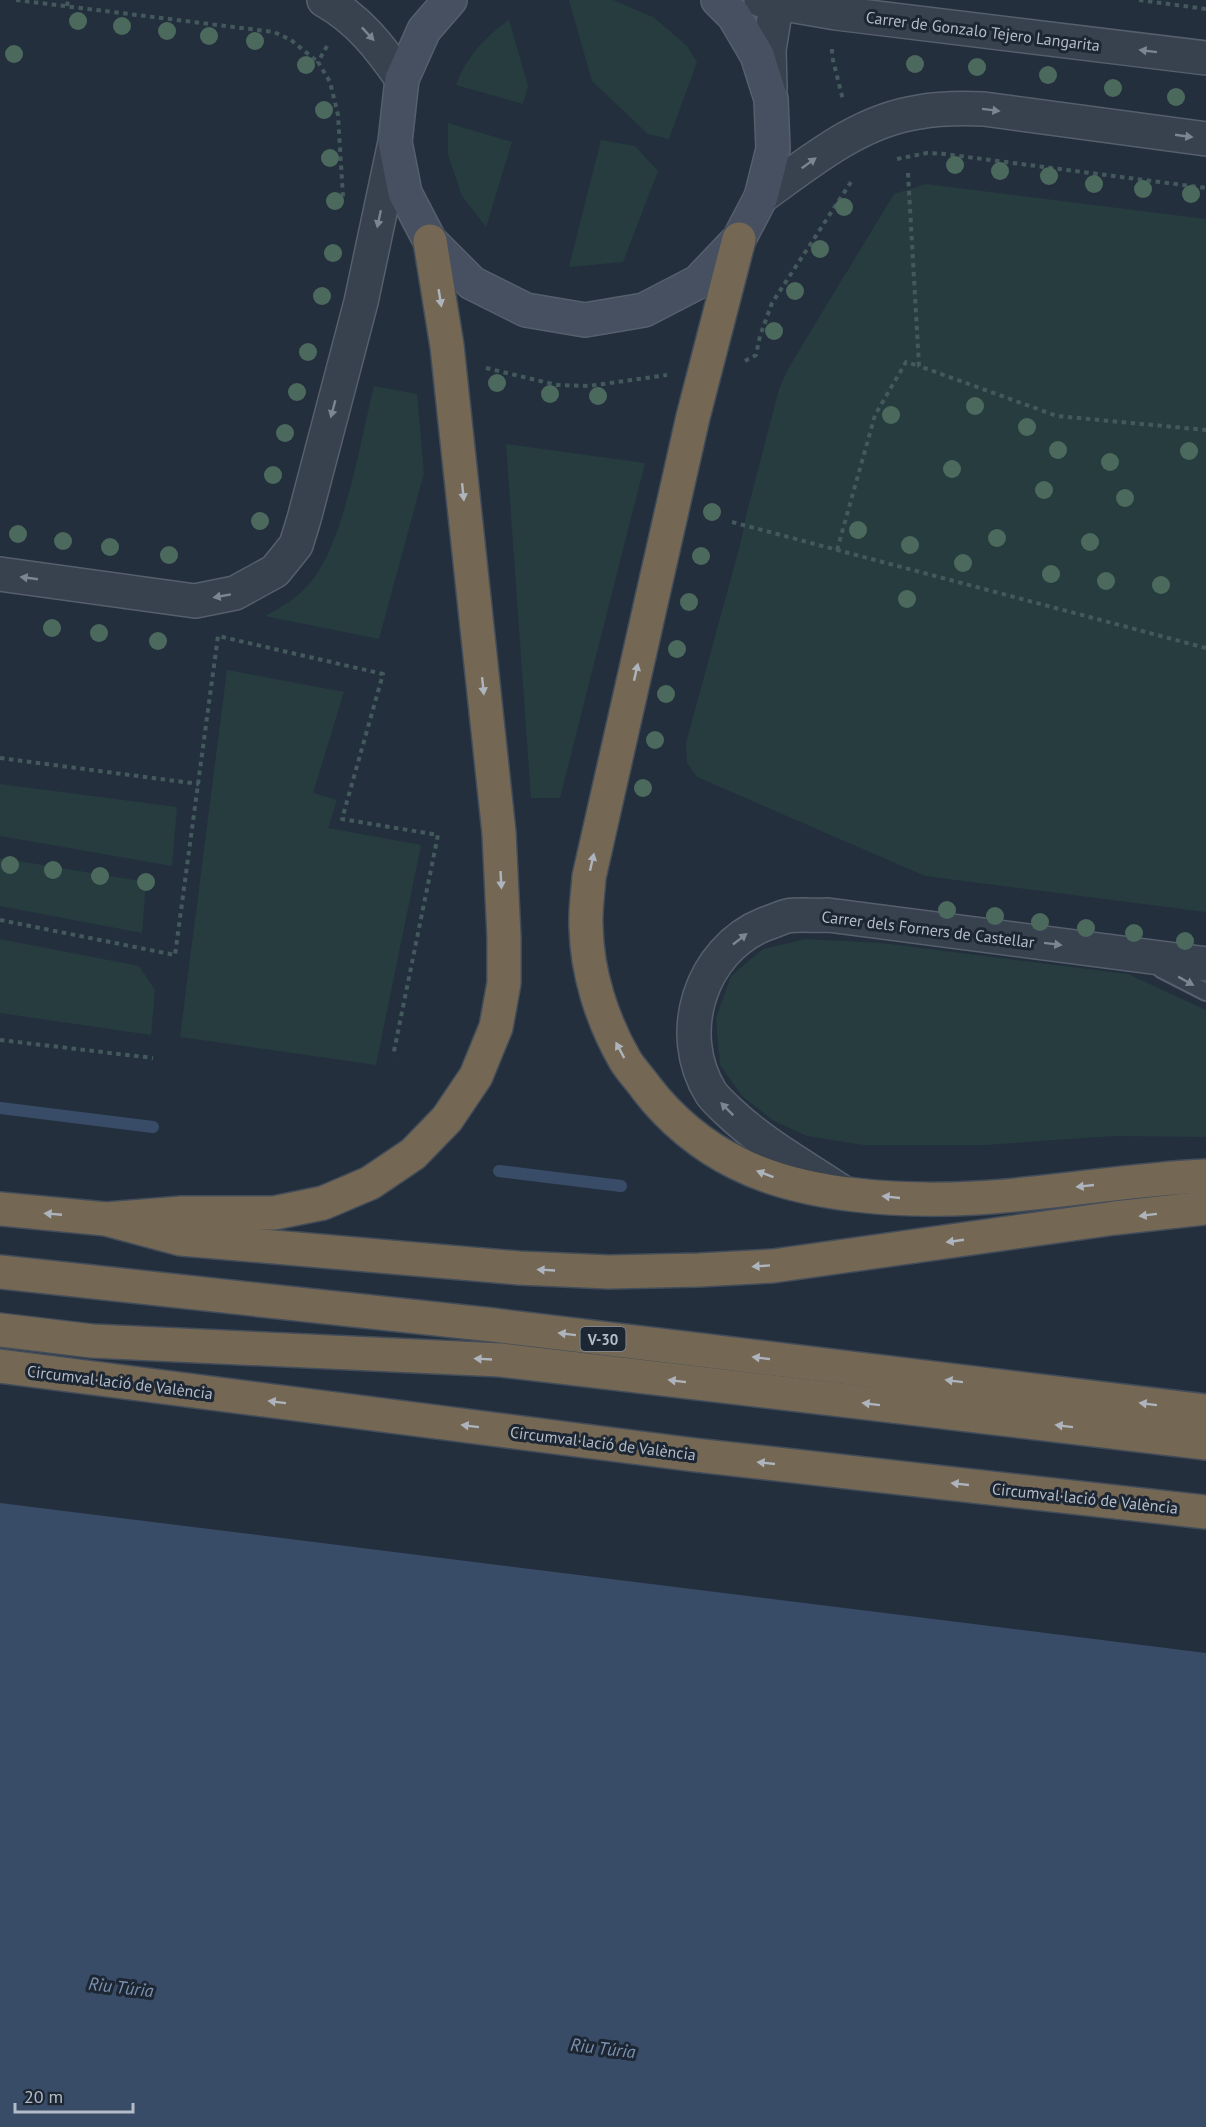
<svg xmlns="http://www.w3.org/2000/svg" width="1206" height="2127" viewBox="0 0 1206 2127" font-family="'PT Sans',sans-serif">
  <style>
    .green { fill: #263c3f }
    .water { fill: #394c67 }
    .lines { fill: none; stroke-linecap: round; stroke-linejoin: round }
    .stream { stroke: #394c67; stroke-width: 12 }
    .lane-casing { stroke: #565f6c; stroke-width: 20 }
    .street-casing { stroke: #565f6c; stroke-width: 36 }
    .secondary-casing { stroke: #565f6c; stroke-width: 36 }
    .highway-casing { stroke: #434c59; stroke-width: 36 }
    .path { stroke: #44595c; stroke-width: 4; stroke-dasharray: 4.5 4.5; stroke-linecap: butt }
    .lane { stroke: #38414e; stroke-width: 16 }
    .street { stroke: #38414e; stroke-width: 33 }
    .secondary { stroke: #465061; stroke-width: 33 }
    .highway { stroke: #746855; stroke-width: 33 }
    .tree { fill: #4b6a5d }
    .oneway { fill: #7c8592 }
    .oneway2 { fill: #aeb4bd }
    .labels { text-anchor: middle; dominant-baseline: central; stroke-width: 6; stroke-linejoin: round; paint-order: stroke }
    .shield { fill: #1d2633; stroke: #878f9c; stroke-width: 1.5 }
    .shield-label { font-size: 15px; font-weight: bold; fill: #b4bcc9 }
    .street-label { font-size: 16px; fill: #b4bcc9; stroke: #1d2633 }
    .water-label { font-size: 18px; font-style: italic; fill: #7c92b1; stroke: #1d2633 }
  </style>
  <rect width="100%" height="100%" fill="#242f3e"/>
  <!-- green -->
  <g class="green">
    <path d="M 569,0 L 613,0 L 653,17 L 687,46 L 697,62 L 669,139 L 648,134 L 592,81 Z"/>
    <path d="M 509,20 L 528,86 L 523,104 L 456,85 C 466,57 485,37 509,20 Z"/>
    <path d="M 448,123 L 512,142 L 486,227 L 462,196 L 448,155 Z"/>
    <path d="M 601,140 L 635,146 L 658,171 L 623,262 L 569,267 Z"/>
    <path d="M 926,184 L 1206,219 L 1206,912 L 925,876 L 697,777 L 687,763 L 686,743 L 740,545 L 747,512 L 779,389 L 789,367 L 894,194 Z"/>
    <path d="M 374,386 L 417,394 L 424,473 L 379,639 L 265,616 C 282,607 297,598 310,583 C 344,544 361,438 374,386 Z"/>
    <path d="M 506,444 L 645,463 L 560,798 L 531,798 Z"/>
    <path d="M 227,670 L 344,692 L 313,793 L 337,800 L 328,828 L 421,845 L 376,1065 L 180,1037 Z"/>
    <path d="M 0,784 L 177,807 L 172,866 L 0,836 Z"/>
    <path d="M 0,858 L 146,882 L 142,933 L 0,906 Z"/>
    <path d="M 0,939 L 139,966 L 155,990 L 151,1035 L 0,1013 Z"/>
    <path d="M 806,939 L 882,943 L 1128,974 L 1206,1010 L 1206,1137 L 1113,1136 L 986,1145 L 864,1145 L 807,1136 L 774,1121 L 742,1096 L 720,1065 L 716,1018 L 731,976 L 763,949 Z"/>
  </g>
  <!-- water -->
  <path class="water" d="M 0,1503 L 1206,1653 L 1206,2127 L 0,2127 Z"/>
  <g class="lines">
    <!-- stream -->
    <g class="stream">
      <path d="M 0,1108 L 153,1127"/>
      <path d="M 499,1171 L 621,1186"/>
    </g>
    <!-- lane casing -->
    <g class="lane-casing">
      <path id="lane" d="M 1161,969 L 1206,992"/>
    </g>
    <!-- street casing -->
    <g class="street-casing">
      <g id="street">
        <path d="M 324,0 C 358,19 380,47 402,79"/>
        <path d="M 761,0 L 836,13 L 1206,58"/>
        <path d="M 770,88 L 769,50 L 777,0"/>
        <path d="M 761,197 C 810,162 858,121 919,112 C 941,108 962,108 984,109 L 1206,139"/>
        <path d="M 0,574 L 195,601 L 235,593 L 275,571 L 296,545 L 304,519 L 361,302 L 395,142"/>
        <path d="M 842,1192 C 803,1166 761,1143 727,1110 C 722,1105 715,1099 711,1093 C 674,1034 700,950 765,924 C 772,922 780,918 787,916 C 800,914 815,916 828,915 L 1206,964"/>
      </g>
    </g>
    <!-- secondary casing -->
    <g class="secondary-casing">
      <path id="secondary" d="M 450,0 L 424,30 L 402,79 L 395,142 L 405,193 L 430,241 L 472,283 L 526,310 L 585,320 L 644,310 L 698,282 L 739,239 L 761,197 L 773,149 L 771,99 L 757,55 L 734,16 L 718,0"/>
    </g>
    <!-- highway casing -->
    <g class="highway-casing">
      <g id="highway">
        <path d="M 739,239 L 693,417 L 589,877 C 588,893 585,910 586,927 C 587,973 602,1020 625,1060 C 631,1070 640,1079 647,1089 C 670,1119 702,1146 737,1163 C 804,1197 902,1202 976,1198 C 1053,1194 1129,1179 1206,1176"/>
        <path d="M 0,1209 L 106,1219 L 181,1239 L 519,1268 L 609,1272 L 699,1270 L 773,1266 L 1115,1218 L 1206,1208"/>
        <path d="M 106,1219 L 182,1213 L 274,1213 L 323,1203 L 370,1183 L 413,1154 L 447,1119 L 476,1076 L 496,1027 L 504,983 L 504,937 L 499,833 L 447,346 L 430,241"/>
        <path d="M 0,1272 L 493,1325 L 1206,1411"/>
        <path d="M 0,1330 L 92,1341 L 501,1360 L 1206,1443"/>
        <path d="M 0,1366 L 695,1455 L 1206,1512"/>
      </g>
    </g>
    <!-- path -->
    <g class="path">
      <path d="M 16,0 L 274,32 L 291,40 L 318,62"/>
      <path d="M 1139,0 L 1206,9"/>
      <path d="M 67,6 L 68,0"/>
      <path d="M 327,46 L 318,62 L 330,82 L 338,115 L 343,197"/>
      <path d="M 832,49 L 832,56 L 843,100"/>
      <path d="M 897,159 L 927,153 L 944,154 L 1206,188"/>
      <path d="M 908,173 L 919,366 L 1057,416 L 1206,430"/>
      <path d="M 745,361 L 756,355 L 760,336 L 772,303 L 851,182"/>
      <path d="M 486,368 L 557,385 L 589,386 L 667,375"/>
      <path d="M 732,522 L 1206,648"/>
      <path d="M 837,550 L 875,415 L 906,362 L 919,366"/>
      <path d="M 0,758 L 199,784"/>
      <path d="M 0,920 L 175,955 L 218,636 L 383,674 L 342,819 L 438,835 L 393,1056"/>
      <path d="M 0,1040 L 153,1058"/>
    </g>
    <!-- lane -->
    <use href="#lane" class="lane"/>
    <!-- street -->
    <use href="#street" class="street"/>
    <!-- secondary -->
    <use href="#secondary" class="secondary"/>
    <!-- highway -->
    <use href="#highway" class="highway"/>
  </g>
  <!-- trees -->
  <g class="tree">
    <circle cx="78" cy="21" r="9"/>
    <circle cx="122" cy="26" r="9"/>
    <circle cx="167" cy="31" r="9"/>
    <circle cx="209" cy="36" r="9"/>
    <circle cx="255" cy="41" r="9"/>
    <circle cx="14" cy="54" r="9"/>
    <circle cx="915" cy="64" r="9"/>
    <circle cx="306" cy="65" r="9"/>
    <circle cx="977" cy="67" r="9"/>
    <circle cx="1048" cy="75" r="9"/>
    <circle cx="1113" cy="88" r="9"/>
    <circle cx="1176" cy="97" r="9"/>
    <circle cx="324" cy="110" r="9"/>
    <circle cx="330" cy="158" r="9"/>
    <circle cx="955" cy="165" r="9"/>
    <circle cx="1000" cy="171" r="9"/>
    <circle cx="1049" cy="176" r="9"/>
    <circle cx="1094" cy="184" r="9"/>
    <circle cx="1143" cy="189" r="9"/>
    <circle cx="1191" cy="194" r="9"/>
    <circle cx="335" cy="201" r="9"/>
    <circle cx="844" cy="207" r="9"/>
    <circle cx="820" cy="249" r="9"/>
    <circle cx="333" cy="253" r="9"/>
    <circle cx="795" cy="291" r="9"/>
    <circle cx="322" cy="296" r="9"/>
    <circle cx="774" cy="331" r="9"/>
    <circle cx="308" cy="352" r="9"/>
    <circle cx="497" cy="383" r="9"/>
    <circle cx="297" cy="392" r="9"/>
    <circle cx="550" cy="394" r="9"/>
    <circle cx="598" cy="396" r="9"/>
    <circle cx="975" cy="406" r="9"/>
    <circle cx="891" cy="415" r="9"/>
    <circle cx="1027" cy="427" r="9"/>
    <circle cx="285" cy="433" r="9"/>
    <circle cx="1058" cy="450" r="9"/>
    <circle cx="1189" cy="451" r="9"/>
    <circle cx="1110" cy="462" r="9"/>
    <circle cx="952" cy="469" r="9"/>
    <circle cx="273" cy="475" r="9"/>
    <circle cx="1044" cy="490" r="9"/>
    <circle cx="1125" cy="498" r="9"/>
    <circle cx="712" cy="512" r="9"/>
    <circle cx="260" cy="521" r="9"/>
    <circle cx="858" cy="530" r="9"/>
    <circle cx="18" cy="534" r="9"/>
    <circle cx="997" cy="538" r="9"/>
    <circle cx="63" cy="541" r="9"/>
    <circle cx="1090" cy="542" r="9"/>
    <circle cx="910" cy="545" r="9"/>
    <circle cx="110" cy="547" r="9"/>
    <circle cx="169" cy="555" r="9"/>
    <circle cx="701" cy="556" r="9"/>
    <circle cx="963" cy="563" r="9"/>
    <circle cx="1051" cy="574" r="9"/>
    <circle cx="1106" cy="581" r="9"/>
    <circle cx="1161" cy="585" r="9"/>
    <circle cx="907" cy="599" r="9"/>
    <circle cx="689" cy="602" r="9"/>
    <circle cx="52" cy="628" r="9"/>
    <circle cx="99" cy="633" r="9"/>
    <circle cx="158" cy="641" r="9"/>
    <circle cx="677" cy="649" r="9"/>
    <circle cx="666" cy="694" r="9"/>
    <circle cx="655" cy="740" r="9"/>
    <circle cx="643" cy="788" r="9"/>
    <circle cx="10" cy="865" r="9"/>
    <circle cx="53" cy="870" r="9"/>
    <circle cx="100" cy="876" r="9"/>
    <circle cx="146" cy="882" r="9"/>
    <circle cx="947" cy="910" r="9"/>
    <circle cx="995" cy="916" r="9"/>
    <circle cx="1040" cy="922" r="9"/>
    <circle cx="1086" cy="928" r="9"/>
    <circle cx="1134" cy="933" r="9"/>
    <circle cx="1185" cy="941" r="9"/>
  </g>
  <!-- one-way arrows -->
  <defs><path id="oneway-solid" d="M-6-.8H1V-3.2L6.5 0L1 3.2V.8H-6Z" transform="scale(1.5)"/></defs>
  <g class="oneway">
    <use href="#oneway-solid" transform="translate(368 34) rotate(47)"/>
    <use href="#oneway-solid" transform="translate(1148 51) rotate(-173)"/>
    <use href="#oneway-solid" transform="translate(991 110) rotate(7)"/>
    <use href="#oneway-solid" transform="translate(1184 136) rotate(8)"/>
    <use href="#oneway-solid" transform="translate(809 163) rotate(-36)"/>
    <use href="#oneway-solid" transform="translate(379 219) rotate(102)"/>
    <use href="#oneway-solid" transform="translate(333 409) rotate(105)"/>
    <use href="#oneway-solid" transform="translate(29 578) rotate(-172)"/>
    <use href="#oneway-solid" transform="translate(222 596) rotate(170)"/>
    <use href="#oneway-solid" transform="translate(740 939) rotate(-38)"/>
    <use href="#oneway-solid" transform="translate(1053 944) rotate(7)"/>
    <use href="#oneway-solid" transform="translate(1186 981) rotate(29)"/>
    <use href="#oneway-solid" transform="translate(727 1109) rotate(-135)"/>
  </g>
  <g class="oneway2">
    <use href="#oneway-solid" transform="translate(440 298) rotate(81)"/>
    <use href="#oneway-solid" transform="translate(463 492) rotate(84)"/>
    <use href="#oneway-solid" transform="translate(636 672) rotate(-77)"/>
    <use href="#oneway-solid" transform="translate(483 686) rotate(84)"/>
    <use href="#oneway-solid" transform="translate(592 862) rotate(-77)"/>
    <use href="#oneway-solid" transform="translate(501 880) rotate(87)"/>
    <use href="#oneway-solid" transform="translate(620 1050) rotate(-118)"/>
    <use href="#oneway-solid" transform="translate(765 1174) rotate(-159)"/>
    <use href="#oneway-solid" transform="translate(1085 1186) rotate(174)"/>
    <use href="#oneway-solid" transform="translate(891 1197) rotate(-174)"/>
    <use href="#oneway-solid" transform="translate(53 1214) rotate(-175)"/>
    <use href="#oneway-solid" transform="translate(1148 1215) rotate(173)"/>
    <use href="#oneway-solid" transform="translate(955 1241) rotate(172)"/>
    <use href="#oneway-solid" transform="translate(761 1266) rotate(176)"/>
    <use href="#oneway-solid" transform="translate(546 1270) rotate(-177)"/>
    <use href="#oneway-solid" transform="translate(567 1334) rotate(-173)"/>
    <use href="#oneway-solid" transform="translate(761 1358) rotate(-173)"/>
    <use href="#oneway-solid" transform="translate(483 1359) rotate(-177)"/>
    <use href="#oneway-solid" transform="translate(677 1381) rotate(-173)"/>
    <use href="#oneway-solid" transform="translate(954 1381) rotate(-173)"/>
    <use href="#oneway-solid" transform="translate(277 1402) rotate(-173)"/>
    <use href="#oneway-solid" transform="translate(871 1404) rotate(-173)"/>
    <use href="#oneway-solid" transform="translate(1148 1404) rotate(-173)"/>
    <use href="#oneway-solid" transform="translate(470 1426) rotate(-173)"/>
    <use href="#oneway-solid" transform="translate(1064 1426) rotate(-173)"/>
    <use href="#oneway-solid" transform="translate(766 1463) rotate(-174)"/>
    <use href="#oneway-solid" transform="translate(960 1484) rotate(-174)"/>
  </g>
  <g class="labels">
    <!-- shield labels -->
    <rect class="shield" x="580.5" y="1327" width="45" height="24" rx="4.5"/>
    <g class="shield-label">
      <text x="603" y="1339">V-30</text>
    </g>
    <!-- street labels -->
    <g class="street-label">
      <text transform="translate(983 31) rotate(7)">Carrer de Gonzalo Tejero Langarita</text>
      <text transform="translate(928 929) rotate(7)">Carrer dels Forners de Castellar</text>
      <text transform="translate(120 1382) rotate(7)">Circumval·lació de València</text>
      <text transform="translate(603 1443) rotate(7)">Circumval·lació de València</text>
      <text transform="translate(1085 1498) rotate(6)">Circumval·lació de València</text>
    </g>
    <!-- water labels -->
    <g class="water-label">
      <text transform="translate(121 1987) rotate(7)">Riu Túria</text>
      <text transform="translate(603 2048) rotate(7)">Riu Túria</text>
    </g>
  </g>
  <!-- scale -->
  <path d="M15 2103v9h118v-9" fill="none" stroke="#b4bcc9" stroke-width="3"/>
  <text x="24" y="2103" font-size="18" fill="#b4bcc9" stroke="#1d2633" stroke-width="4.5" paint-order="stroke">20 m</text>
</svg>
